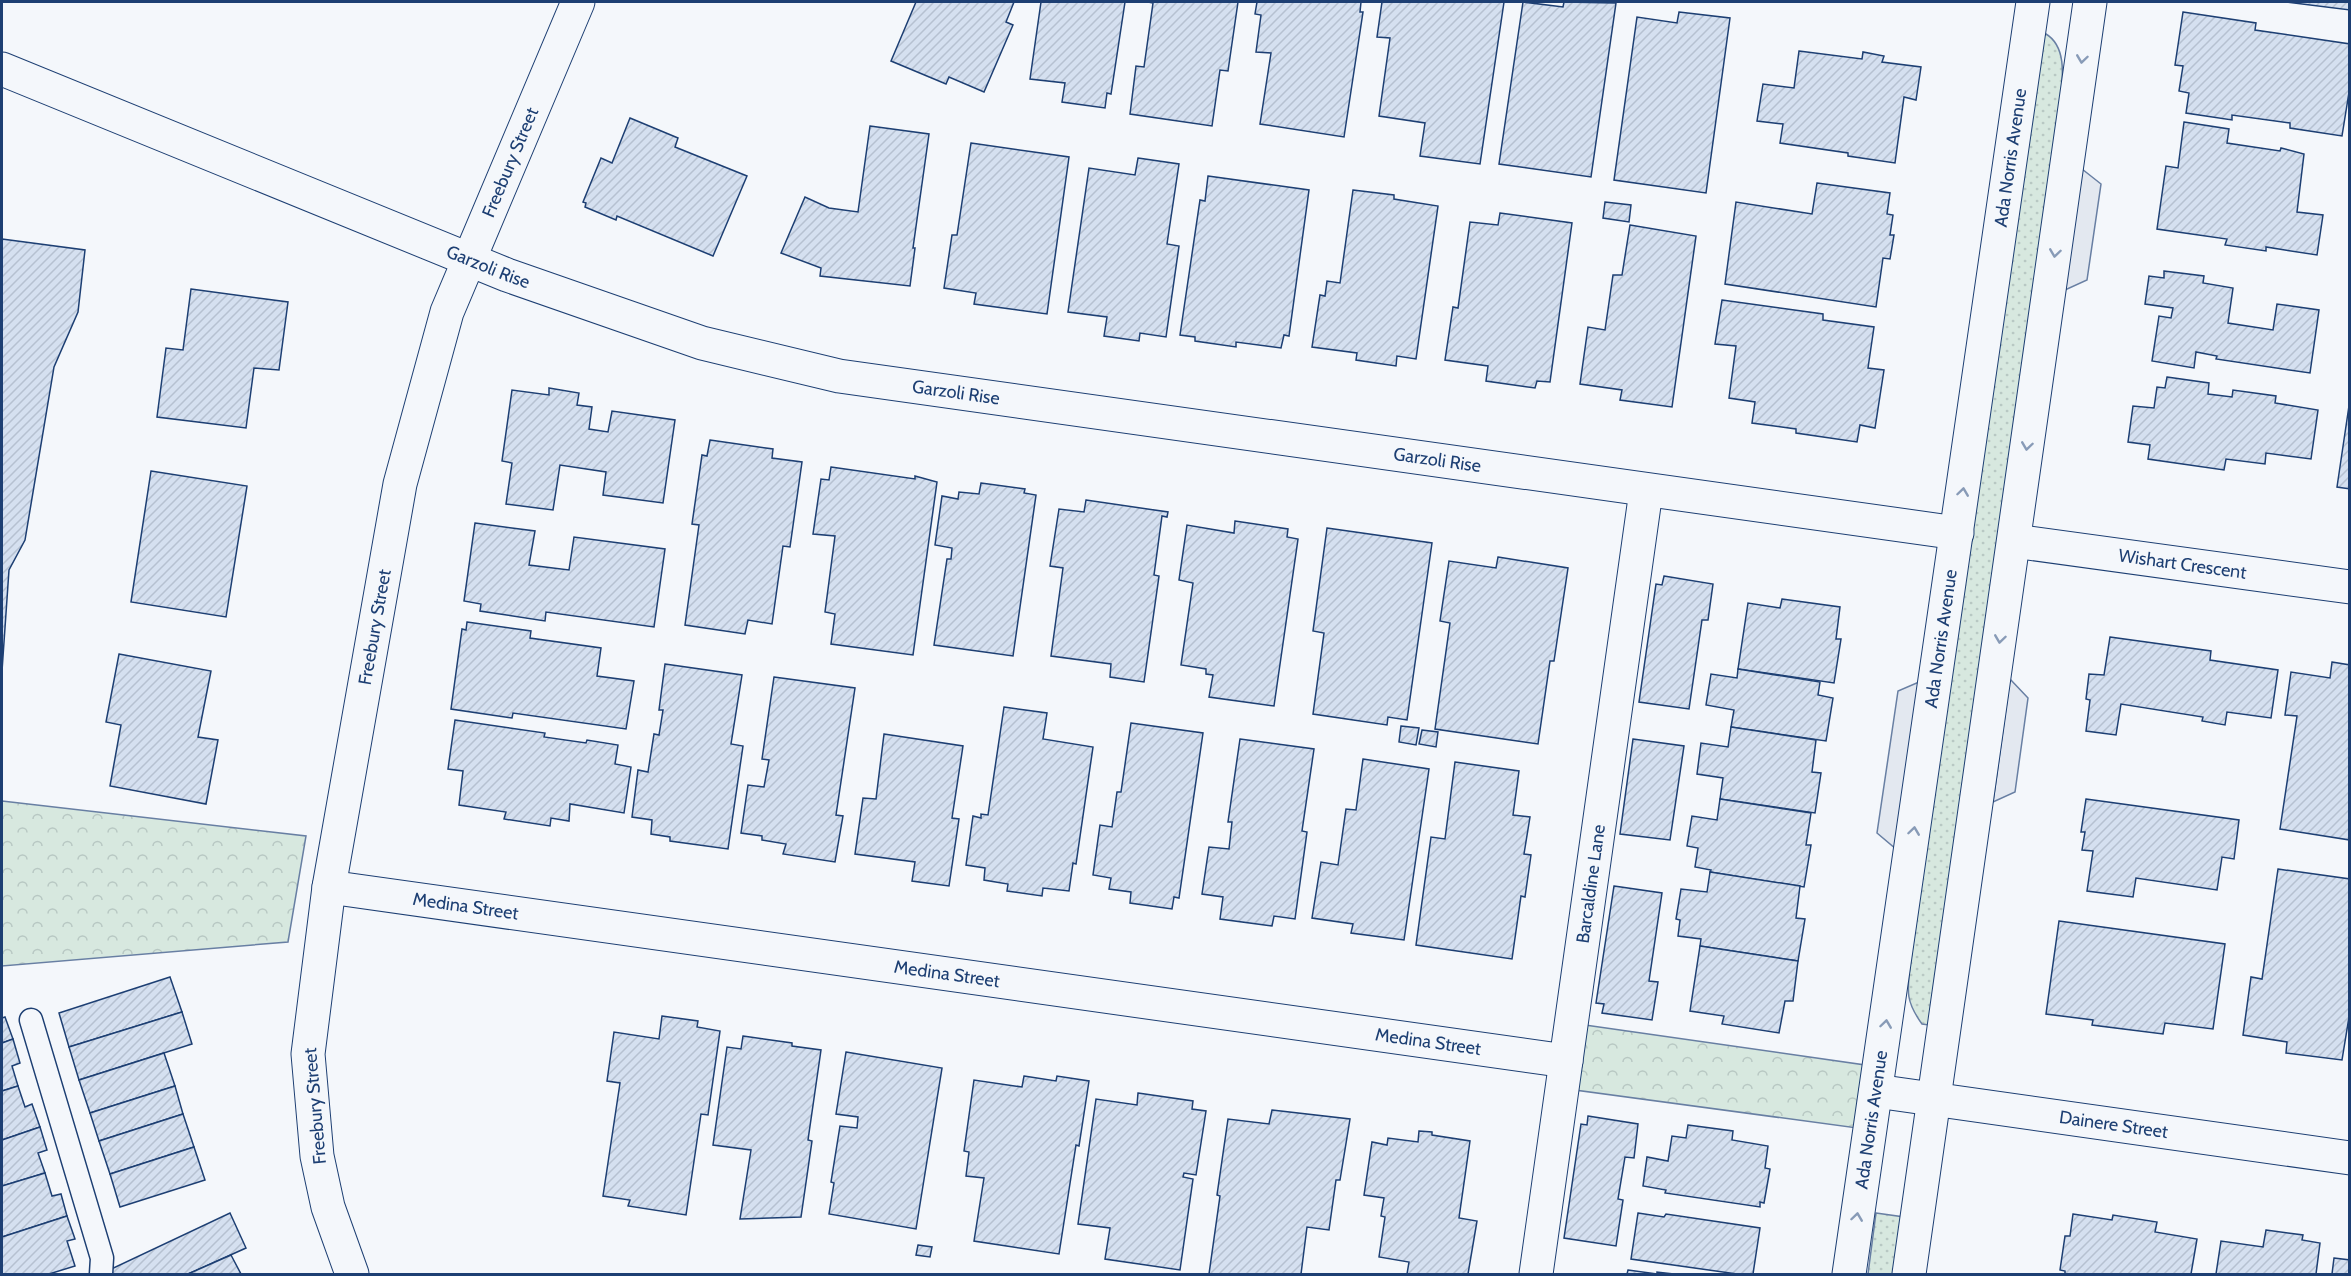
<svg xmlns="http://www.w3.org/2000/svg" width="2351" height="1276" viewBox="0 0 2351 1276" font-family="Cabin,sans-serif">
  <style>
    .park { fill: url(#park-crowns); stroke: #687fa3; stroke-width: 1.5 }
    .garden { fill: url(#garden-dots); stroke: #687fa3; stroke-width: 1.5 }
    .parking { fill: #e3e8f0; stroke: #687fa3; stroke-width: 1.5 }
    .building { fill: url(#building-hatch); stroke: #1d3f73; stroke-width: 1.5 }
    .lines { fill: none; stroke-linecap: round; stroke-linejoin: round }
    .lane-casing { stroke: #1d3f73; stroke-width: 25 }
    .street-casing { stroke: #1d3f73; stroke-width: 35 }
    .lane { stroke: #f4f7fb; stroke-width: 22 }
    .street { stroke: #f4f7fb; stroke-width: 33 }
    .oneway { stroke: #889bb7 }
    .labels { text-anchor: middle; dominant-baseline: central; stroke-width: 4.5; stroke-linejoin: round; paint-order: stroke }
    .street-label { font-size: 18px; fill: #1d3f73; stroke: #f4f7fb }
  </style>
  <defs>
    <pattern id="park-crowns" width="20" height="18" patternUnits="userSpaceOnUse" patternTransform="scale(1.5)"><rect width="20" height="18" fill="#d7e8df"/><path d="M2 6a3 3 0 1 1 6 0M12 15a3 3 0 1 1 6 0" fill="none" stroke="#b8c8c3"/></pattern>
    <pattern id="garden-dots" width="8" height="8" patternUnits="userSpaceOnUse" patternTransform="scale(1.5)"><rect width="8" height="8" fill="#d7e8df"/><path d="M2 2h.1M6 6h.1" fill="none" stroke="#b8c8c3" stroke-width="1.8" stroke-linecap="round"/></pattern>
    <pattern id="building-hatch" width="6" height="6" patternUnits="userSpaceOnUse" patternTransform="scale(1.5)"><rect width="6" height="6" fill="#d5e0f0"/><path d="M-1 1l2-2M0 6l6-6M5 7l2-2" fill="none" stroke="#b6c1d1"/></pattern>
  </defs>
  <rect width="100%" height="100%" fill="#f4f7fb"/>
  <!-- park -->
  <g class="park">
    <path d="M 2,801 L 306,836 L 288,942 L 2,966 Z"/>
    <path d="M 1585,1025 L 1865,1065 L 1857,1128 L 1575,1090 Z"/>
  </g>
  <!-- garden -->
  <g class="garden">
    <path d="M 2046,34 C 2066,46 2063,75 2061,94 L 1929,1025 L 1922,1024 C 1906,1002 1907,992 1910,966 L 2041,39 Z"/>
    <path d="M 1876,1213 L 1904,1217 L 1895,1274 L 1868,1274 Z"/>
  </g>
  <!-- parking -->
  <g class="parking">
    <path d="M 2082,169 L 2101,184 L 2087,280 L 2065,290 Z"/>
    <path d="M 2010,679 L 2028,698 L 2015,792 L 1993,802 Z"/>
    <path d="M 1919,682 L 1896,849 L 1877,833 L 1898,691 Z"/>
  </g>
  <!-- building -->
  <g class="building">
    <path d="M 916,2 L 1014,2 L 1006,22 L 1013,25 L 984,92 L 949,77 L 946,84 L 891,61 Z"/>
    <path d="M 1041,2 L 1125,2 L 1111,94 L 1107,93 L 1105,108 L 1062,102 L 1065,83 L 1030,79 Z"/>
    <path d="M 1148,2 L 1238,2 L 1228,71 L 1220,70 L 1212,126 L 1130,114 L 1136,66 L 1144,67 L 1153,3 Z"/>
    <path d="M 1257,2 L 1361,2 L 1360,12 L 1363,12 L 1344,137 L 1260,124 L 1271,53 L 1256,52 L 1261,15 L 1255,14 Z"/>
    <path d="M 1382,2 L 1504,2 L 1480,164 L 1420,156 L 1425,123 L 1379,116 L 1390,38 L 1377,37 Z"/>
    <path d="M 1523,2 L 1563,7 L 1564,2 L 1616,3 L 1591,177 L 1499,164 Z"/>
    <path d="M 2286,2 L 2350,2 L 2350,10 Z"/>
    <path d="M 1679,12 L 1730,18 L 1706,193 L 1614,180 L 1637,17 L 1677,23 Z"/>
    <path d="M 2183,12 L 2256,23 L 2255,30 L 2350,44 L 2350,86 L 2342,136 L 2290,128 L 2290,123 L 2232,115 L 2232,120 L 2186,113 L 2189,93 L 2179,91 L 2183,66 L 2175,65 Z"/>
    <path d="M 1799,51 L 1862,59 L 1863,52 L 1884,56 L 1882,62 L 1921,67 L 1916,100 L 1904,97 L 1895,163 L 1848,156 L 1848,153 L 1780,143 L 1783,124 L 1757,121 L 1763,84 L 1794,88 Z"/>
    <path d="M 630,118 L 678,138 L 675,147 L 747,176 L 713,256 L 617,216 L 616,220 L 585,207 L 586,203 L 583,202 L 601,158 L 612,163 Z"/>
    <path d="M 2184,122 L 2229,129 L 2227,143 L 2280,151 L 2281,148 L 2304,154 L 2297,212 L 2323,215 L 2317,255 L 2266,247 L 2266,251 L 2225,245 L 2227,239 L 2157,229 L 2166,166 L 2178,168 Z"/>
    <path d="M 870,126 L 929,134 L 913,248 L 915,248 L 910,286 L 820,276 L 821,268 L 781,253 L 805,197 L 829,208 L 858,212 Z"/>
    <path d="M 971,143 L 1069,157 L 1047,314 L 974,304 L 976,293 L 944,288 L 952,235 L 957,235 Z"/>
    <path d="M 1138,158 L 1179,164 L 1167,244 L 1179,246 L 1166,337 L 1140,333 L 1139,341 L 1104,336 L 1107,317 L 1068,312 L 1089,168 L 1135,175 Z"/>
    <path d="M 1208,176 L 1309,190 L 1289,336 L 1284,335 L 1281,348 L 1236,342 L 1236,347 L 1195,341 L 1195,337 L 1180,335 L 1200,200 L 1205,201 Z"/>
    <path d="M 1817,183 L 1890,193 L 1887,214 L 1893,215 L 1890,235 L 1894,235 L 1890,259 L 1883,258 L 1876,307 L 1725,284 L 1736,202 L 1812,214 Z"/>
    <path d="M 1353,190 L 1394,195 L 1394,199 L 1438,206 L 1416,359 L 1397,356 L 1396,366 L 1356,360 L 1357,353 L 1312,347 L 1320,295 L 1325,296 L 1327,281 L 1340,283 Z"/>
    <path d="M 1605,202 L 1631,205 L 1629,222 L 1603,218 Z"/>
    <path d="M 1500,213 L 1572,223 L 1550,382 L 1537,381 L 1535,388 L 1486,381 L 1488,366 L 1445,360 L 1453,307 L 1458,308 L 1470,222 L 1498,225 Z"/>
    <path d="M 1630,225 L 1696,236 L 1672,407 L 1620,400 L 1622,390 L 1580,384 L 1588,327 L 1605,330 L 1613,275 L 1622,275 Z"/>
    <path d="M 2,239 L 85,250 L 78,312 L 54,367 L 25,540 L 9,570 L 2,671 Z"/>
    <path d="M 2164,271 L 2204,276 L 2203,283 L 2233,288 L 2228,323 L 2273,330 L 2277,304 L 2319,310 L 2310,373 L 2216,359 L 2217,356 L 2196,352 L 2194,368 L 2152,361 L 2159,316 L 2171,318 L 2173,308 L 2145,304 L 2149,276 L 2164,278 Z"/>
    <path d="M 191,289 L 288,302 L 279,370 L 254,368 L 246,428 L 157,417 L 166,348 L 183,350 Z"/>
    <path d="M 1722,300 L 1823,314 L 1823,320 L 1874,327 L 1868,368 L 1884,370 L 1875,428 L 1860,425 L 1857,442 L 1796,433 L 1796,429 L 1752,423 L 1755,402 L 1729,398 L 1736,346 L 1715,344 Z"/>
    <path d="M 2167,377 L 2209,383 L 2208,394 L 2232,397 L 2233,390 L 2276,396 L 2275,403 L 2318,410 L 2311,459 L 2266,453 L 2265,464 L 2226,459 L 2224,470 L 2148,459 L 2150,445 L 2128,442 L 2133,406 L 2154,408 L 2157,387 L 2165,388 Z"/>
    <path d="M 549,388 L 579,393 L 577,405 L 592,407 L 589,429 L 608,432 L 612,411 L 675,420 L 663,503 L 603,495 L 606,472 L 560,465 L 553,510 L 506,504 L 512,463 L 502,461 L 512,390 L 549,395 Z"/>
    <path d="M 2350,399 L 2350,489 L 2337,487 Z"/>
    <path d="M 710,440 L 773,449 L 772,458 L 802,462 L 790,547 L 783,546 L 772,624 L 748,620 L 745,634 L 685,625 L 699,525 L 692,524 L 702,455 L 707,456 Z"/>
    <path d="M 831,467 L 915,479 L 915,476 L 937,482 L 913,655 L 831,644 L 835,614 L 825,612 L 835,536 L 813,534 L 821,479 L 829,480 Z"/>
    <path d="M 151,471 L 247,486 L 226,617 L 131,602 Z"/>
    <path d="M 981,483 L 1025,489 L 1024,493 L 1036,495 L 1013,656 L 934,645 L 947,559 L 951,559 L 952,548 L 935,545 L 942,496 L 958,499 L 959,492 L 979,494 Z"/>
    <path d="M 1086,500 L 1168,512 L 1167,517 L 1162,516 L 1154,575 L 1159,576 L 1144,682 L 1110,677 L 1111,664 L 1051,656 L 1063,568 L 1050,566 L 1059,509 L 1084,512 Z"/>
    <path d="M 1235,521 L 1288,529 L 1287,537 L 1298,539 L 1274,706 L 1209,697 L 1213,675 L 1206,674 L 1206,669 L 1181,665 L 1193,583 L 1179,580 L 1187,525 L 1234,533 Z"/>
    <path d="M 475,523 L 535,531 L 529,565 L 569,570 L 574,537 L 665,549 L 654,627 L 546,612 L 545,621 L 480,611 L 481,604 L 464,601 Z"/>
    <path d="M 1327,528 L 1432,543 L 1407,720 L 1388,717 L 1387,725 L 1313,714 L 1324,633 L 1313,631 Z"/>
    <path d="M 1498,557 L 1568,568 L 1554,661 L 1550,661 L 1538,744 L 1435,729 L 1450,623 L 1440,621 L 1449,561 L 1496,568 Z"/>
    <path d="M 1664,576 L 1713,584 L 1708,620 L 1702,620 L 1689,709 L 1639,702 L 1656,584 L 1662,585 Z"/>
    <path d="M 1782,599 L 1840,607 L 1836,639 L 1841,639 L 1834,683 L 1738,669 L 1748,603 L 1780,608 Z"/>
    <path d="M 467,622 L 531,631 L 530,638 L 601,648 L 597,676 L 634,681 L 626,729 L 513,713 L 512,718 L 451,709 L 462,629 L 466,630 Z"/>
    <path d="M 2110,637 L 2211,651 L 2210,660 L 2278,670 L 2271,718 L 2227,712 L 2225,725 L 2202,721 L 2203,717 L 2121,704 L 2116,735 L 2086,731 L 2090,700 L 2086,699 L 2089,674 L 2104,675 Z"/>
    <path d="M 119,654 L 211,671 L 198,737 L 218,740 L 206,804 L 110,786 L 121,725 L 106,722 Z"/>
    <path d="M 2332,662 L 2350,665 L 2350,840 L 2280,829 L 2297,716 L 2285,715 L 2291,672 L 2330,678 Z"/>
    <path d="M 665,664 L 742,675 L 731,744 L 743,746 L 728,849 L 670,841 L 670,837 L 651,834 L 652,820 L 632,817 L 638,770 L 648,772 L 654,734 L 659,735 L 663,710 L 659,710 Z"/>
    <path d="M 1738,669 L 1820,682 L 1818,695 L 1833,698 L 1826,741 L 1731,727 L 1734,710 L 1706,705 L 1711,674 L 1737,678 Z"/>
    <path d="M 774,677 L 855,688 L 836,815 L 843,816 L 835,862 L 783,854 L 786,844 L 762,840 L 762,836 L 741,833 L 748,785 L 764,787 L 769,760 L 762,759 Z"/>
    <path d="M 1004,707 L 1047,713 L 1043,739 L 1093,747 L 1076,864 L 1073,863 L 1069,891 L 1043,888 L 1042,896 L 1007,891 L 1008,884 L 984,880 L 985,868 L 966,865 L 973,816 L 981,818 L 981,814 L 988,815 Z"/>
    <path d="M 455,720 L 545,733 L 544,737 L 586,743 L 587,740 L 618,745 L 615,764 L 631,767 L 624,813 L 570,804 L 569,821 L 551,818 L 550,826 L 504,819 L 506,812 L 459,805 L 463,771 L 448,769 Z"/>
    <path d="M 1131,723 L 1203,733 L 1179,898 L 1174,897 L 1172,909 L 1130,903 L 1131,892 L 1109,889 L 1111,878 L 1093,875 L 1100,825 L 1112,827 L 1117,792 L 1121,792 Z"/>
    <path d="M 1401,726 L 1419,728 L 1416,745 L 1399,742 Z"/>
    <path d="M 1731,727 L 1816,740 L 1812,772 L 1821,773 L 1815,813 L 1720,799 L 1723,778 L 1697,774 L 1701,743 L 1728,747 Z"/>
    <path d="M 1422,730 L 1438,732 L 1436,747 L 1419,744 Z"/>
    <path d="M 884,734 L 963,746 L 952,818 L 959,819 L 949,886 L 912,881 L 915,862 L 855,854 L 863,798 L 876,799 Z"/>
    <path d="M 1240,739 L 1314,749 L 1302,831 L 1307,832 L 1295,919 L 1274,916 L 1272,926 L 1220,919 L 1223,897 L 1202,894 L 1209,847 L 1229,849 L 1232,822 L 1228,822 Z"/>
    <path d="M 1633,739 L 1684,746 L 1670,840 L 1620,834 Z"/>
    <path d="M 1363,759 L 1429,769 L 1404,940 L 1351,933 L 1353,924 L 1312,918 L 1321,862 L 1338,865 L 1346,809 L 1356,810 Z"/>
    <path d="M 1455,762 L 1519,771 L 1513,815 L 1530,817 L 1524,854 L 1531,855 L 1525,897 L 1521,896 L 1512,959 L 1416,945 L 1431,837 L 1445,839 Z"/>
    <path d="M 1720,799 L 1811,813 L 1806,845 L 1811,845 L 1804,887 L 1710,872 L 1711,870 L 1695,867 L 1698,848 L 1687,846 L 1692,816 L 1717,820 Z"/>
    <path d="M 2086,799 L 2239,820 L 2234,859 L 2222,857 L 2217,890 L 2136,878 L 2133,897 L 2087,891 L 2093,851 L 2082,850 L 2085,832 L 2081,832 Z"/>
    <path d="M 2278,869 L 2350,879 L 2350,1011 L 2342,1060 L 2286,1053 L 2287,1042 L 2243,1035 L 2251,977 L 2262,979 Z"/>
    <path d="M 1710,872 L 1800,886 L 1796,918 L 1805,919 L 1798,961 L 1700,946 L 1701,939 L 1678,936 L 1680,920 L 1676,919 L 1681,889 L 1707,892 Z"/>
    <path d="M 1614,886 L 1662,893 L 1649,981 L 1658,982 L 1652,1020 L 1602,1013 L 1604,1004 L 1596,1003 Z"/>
    <path d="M 2059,921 L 2225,944 L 2213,1029 L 2165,1023 L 2163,1034 L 2092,1025 L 2093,1020 L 2046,1014 Z"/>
    <path d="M 1700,946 L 1798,961 L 1793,1001 L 1785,1001 L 1779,1033 L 1722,1024 L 1724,1016 L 1690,1011 Z"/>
    <path d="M 170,977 L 182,1012 L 69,1047 L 59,1013 Z"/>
    <path d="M 182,1012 L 192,1044 L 79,1080 L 69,1047 Z"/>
    <path d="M 662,1016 L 698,1021 L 697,1027 L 720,1031 L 708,1115 L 701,1114 L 686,1215 L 628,1206 L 630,1200 L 603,1196 L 620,1083 L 607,1081 L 614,1032 L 659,1039 Z"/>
    <path d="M 5,1017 L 13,1039 L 2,1043 L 2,1018 Z"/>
    <path d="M 743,1036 L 792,1043 L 792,1046 L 821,1050 L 808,1140 L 812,1141 L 801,1217 L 740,1219 L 751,1150 L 713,1145 L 727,1047 L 741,1049 Z"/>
    <path d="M 13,1039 L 20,1063 L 12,1066 L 18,1086 L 2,1091 L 2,1043 Z"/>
    <path d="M 846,1052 L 942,1068 L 916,1229 L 829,1214 L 834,1183 L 831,1182 L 840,1126 L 857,1128 L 858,1117 L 836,1114 Z"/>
    <path d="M 164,1053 L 175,1086 L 90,1113 L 79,1080 Z"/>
    <path d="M 1024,1076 L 1056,1081 L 1057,1076 L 1089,1081 L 1079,1146 L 1076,1145 L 1059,1254 L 974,1241 L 984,1178 L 966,1176 L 969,1152 L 964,1151 L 974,1080 L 1022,1087 Z"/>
    <path d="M 18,1086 L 25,1107 L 32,1104 L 40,1127 L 2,1140 L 2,1091 Z"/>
    <path d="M 175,1086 L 183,1114 L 99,1141 L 90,1113 Z"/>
    <path d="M 1138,1093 L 1193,1101 L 1192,1109 L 1206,1111 L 1196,1175 L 1184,1173 L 1183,1177 L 1193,1179 L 1180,1270 L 1105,1259 L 1110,1228 L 1078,1224 L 1096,1099 L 1137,1105 Z"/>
    <path d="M 1272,1110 L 1350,1119 L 1340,1180 L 1336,1180 L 1329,1230 L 1307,1227 L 1301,1274 L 1209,1274 L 1220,1196 L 1217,1195 L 1228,1119 L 1269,1124 Z"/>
    <path d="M 183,1114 L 194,1147 L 110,1174 L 99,1141 Z"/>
    <path d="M 1588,1116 L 1638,1124 L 1634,1158 L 1625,1157 L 1618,1199 L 1623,1200 L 1616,1246 L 1564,1238 L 1581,1124 L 1587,1125 Z"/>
    <path d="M 1688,1125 L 1733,1131 L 1732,1140 L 1768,1146 L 1765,1168 L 1770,1169 L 1764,1203 L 1760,1202 L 1760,1207 L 1665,1193 L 1666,1190 L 1643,1186 L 1647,1157 L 1668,1161 L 1672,1136 L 1686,1138 Z"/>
    <path d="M 40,1127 L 47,1150 L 38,1153 L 45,1173 L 2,1186 L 2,1140 Z"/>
    <path d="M 1419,1131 L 1432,1132 L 1432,1135 L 1470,1141 L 1459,1218 L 1477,1221 L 1468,1274 L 1407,1274 L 1409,1262 L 1379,1257 L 1385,1217 L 1381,1216 L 1384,1198 L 1364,1195 L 1372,1142 L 1387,1145 L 1388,1138 L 1418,1142 Z"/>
    <path d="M 194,1147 L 205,1180 L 120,1207 L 110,1174 Z"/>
    <path d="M 45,1173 L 52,1196 L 61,1194 L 67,1216 L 2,1237 L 2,1186 Z"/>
    <path d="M 230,1213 L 246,1248 L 188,1274 L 107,1274 L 105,1272 Z"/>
    <path d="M 1638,1213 L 1664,1217 L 1666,1214 L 1760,1228 L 1753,1274 L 1737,1274 L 1631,1259 Z"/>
    <path d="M 2073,1214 L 2112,1220 L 2113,1215 L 2157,1222 L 2155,1232 L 2197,1239 L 2191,1274 L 2065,1274 L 2065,1271 L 2060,1270 L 2065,1236 L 2070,1236 Z"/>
    <path d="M 67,1216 L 75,1239 L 67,1241 L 75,1266 L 49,1274 L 2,1274 L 2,1237 Z"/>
    <path d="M 2266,1230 L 2303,1235 L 2302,1240 L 2320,1243 L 2316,1274 L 2216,1274 L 2221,1241 L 2263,1247 Z"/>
    <path d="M 918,1245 L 932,1247 L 930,1257 L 916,1255 Z"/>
    <path d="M 231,1255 L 241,1274 L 188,1274 Z"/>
    <path d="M 2334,1258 L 2350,1260 L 2350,1274 L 2332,1274 Z"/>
    <path d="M 1628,1270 L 1657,1274 L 1657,1272 L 1674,1274 L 1627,1274 Z"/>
  </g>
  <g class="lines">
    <!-- lane casing -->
    <g class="lane-casing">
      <path id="lane" d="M 31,1020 L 102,1258 L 101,1274"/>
    </g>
    <!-- street casing -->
    <g class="street-casing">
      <g id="street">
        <path id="s1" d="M 2,69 L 507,275 L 702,343 L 839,376 L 1957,533"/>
        <path id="s2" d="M 2014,541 L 2350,587"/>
        <path id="s3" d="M 329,887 L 1566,1061"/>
        <path id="s4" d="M 1876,1091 L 2350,1158"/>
        <path id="s5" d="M 352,1274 L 328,1207 L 317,1156 L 308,1054 L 329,887 L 400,484 L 447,312 L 578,2"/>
        <path id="s6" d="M 1536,1274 L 1646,491"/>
        <path id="s7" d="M 1849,1274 L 2033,2"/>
        <path d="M 1909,1274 L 2090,2"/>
      </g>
    </g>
    <!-- lane -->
    <use href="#lane" class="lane"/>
    <!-- street -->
    <use href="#street" class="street"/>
  </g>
  <!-- one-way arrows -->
  <defs><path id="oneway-chevron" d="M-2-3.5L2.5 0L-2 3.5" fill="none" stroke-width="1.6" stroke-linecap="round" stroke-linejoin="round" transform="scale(1.5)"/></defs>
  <g class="oneway">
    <use href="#oneway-chevron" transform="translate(2082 59) rotate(98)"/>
    <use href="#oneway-chevron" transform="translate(2055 253) rotate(98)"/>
    <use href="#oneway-chevron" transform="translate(2027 446) rotate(98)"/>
    <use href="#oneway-chevron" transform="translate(1963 492) rotate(-82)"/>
    <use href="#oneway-chevron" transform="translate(2000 639) rotate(98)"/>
    <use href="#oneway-chevron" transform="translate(1914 831) rotate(-82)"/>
    <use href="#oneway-chevron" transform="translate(1886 1024) rotate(-82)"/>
    <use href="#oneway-chevron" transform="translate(1857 1217) rotate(-82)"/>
  </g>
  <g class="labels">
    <!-- street labels -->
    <g class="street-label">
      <text stroke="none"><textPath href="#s7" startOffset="1128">Ada Norris Avenue</textPath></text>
      <text stroke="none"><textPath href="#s5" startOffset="1144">Freebury Street</textPath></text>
      <text stroke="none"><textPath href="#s1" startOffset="525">Garzoli Rise</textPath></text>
      <text stroke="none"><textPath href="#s1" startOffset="1011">Garzoli Rise</textPath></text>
      <text stroke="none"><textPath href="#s1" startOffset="1497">Garzoli Rise</textPath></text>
      <text stroke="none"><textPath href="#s2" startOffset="170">Wishart Crescent</textPath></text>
      <text stroke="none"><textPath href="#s5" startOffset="658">Freebury Street</textPath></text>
      <text stroke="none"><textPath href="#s7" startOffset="642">Ada Norris Avenue</textPath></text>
      <text stroke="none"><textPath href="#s6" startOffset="394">Barcaldine Lane</textPath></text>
      <text stroke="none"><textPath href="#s3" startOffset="138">Medina Street</textPath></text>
      <text stroke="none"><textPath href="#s3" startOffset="624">Medina Street</textPath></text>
      <text stroke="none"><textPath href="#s3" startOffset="1110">Medina Street</textPath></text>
      <text transform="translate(315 1106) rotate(-95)">Freebury Street</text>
      <text stroke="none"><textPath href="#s7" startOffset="156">Ada Norris Avenue</textPath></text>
      <text stroke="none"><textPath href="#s4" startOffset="240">Dainere Street</textPath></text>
    </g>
  </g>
  <!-- border -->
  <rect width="2351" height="1276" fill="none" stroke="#1d3f73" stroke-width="6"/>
</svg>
